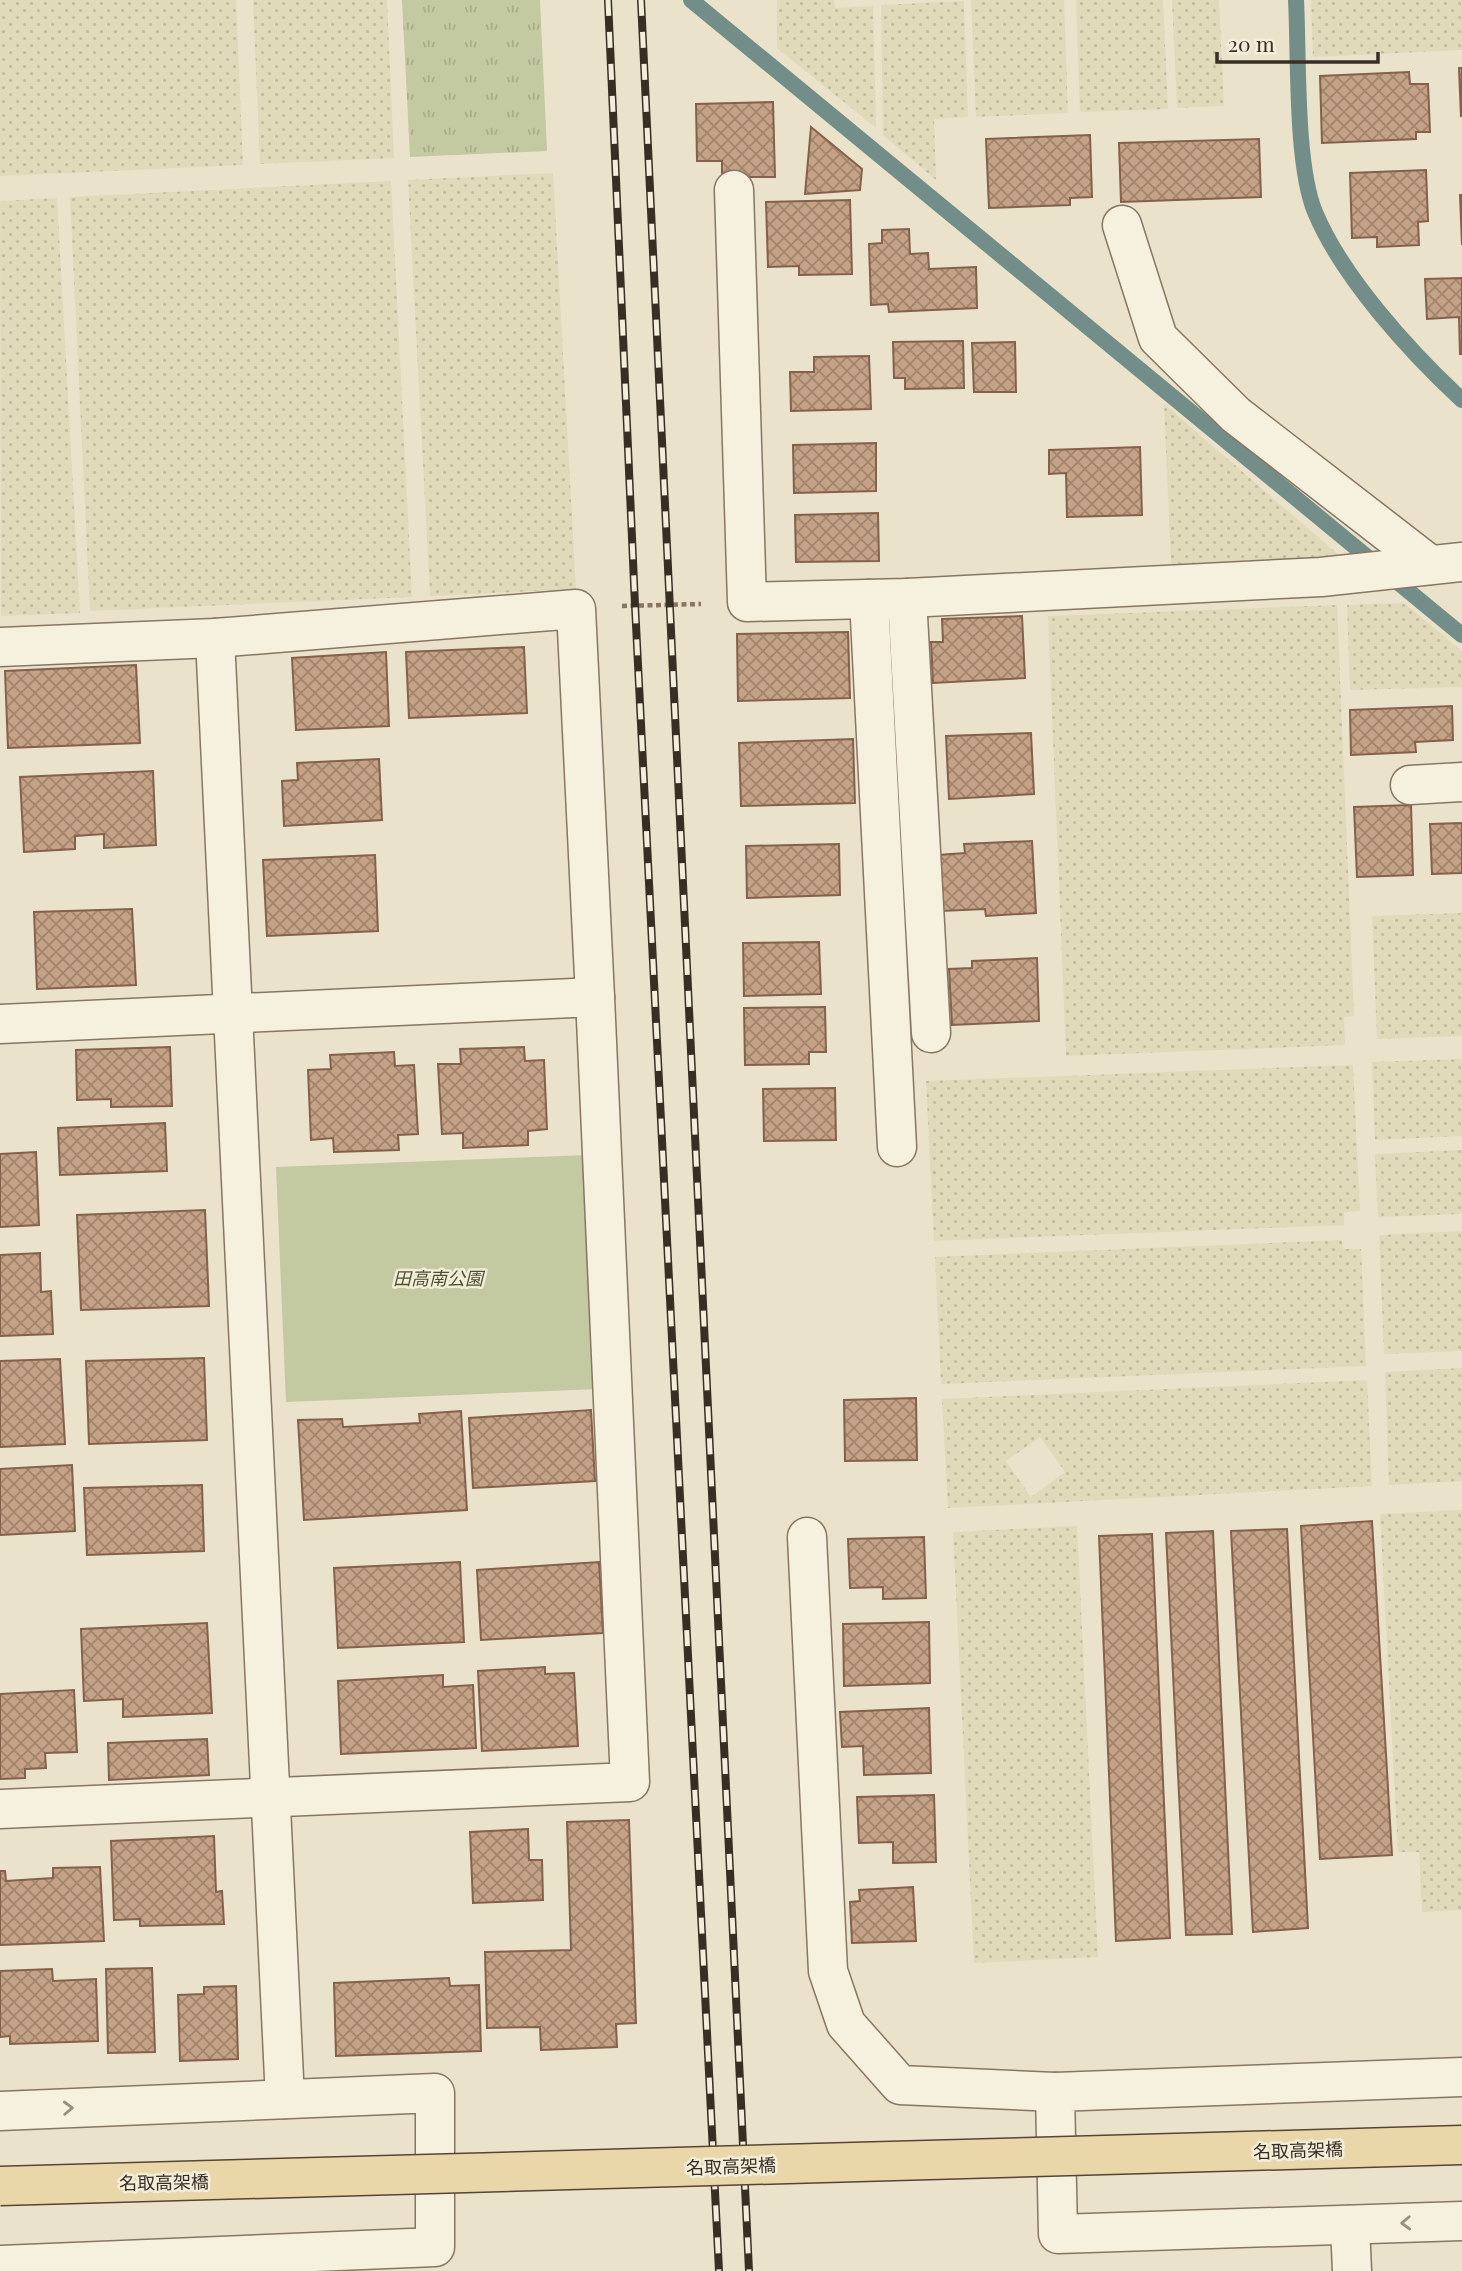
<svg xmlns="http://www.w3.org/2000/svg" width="1462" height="2271" viewBox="0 0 1462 2271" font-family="'Playfair Display','Noto Sans JP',serif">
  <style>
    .farmland { fill: url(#farmland-dots); fill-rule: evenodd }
    .grass { fill: url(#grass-tufts) }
    .green { fill: #c3c9a1 }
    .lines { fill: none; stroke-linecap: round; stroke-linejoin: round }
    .stream { stroke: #738e88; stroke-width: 16 }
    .building { fill: url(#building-cross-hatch); stroke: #84614a; stroke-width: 2 }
    .minor-casing { stroke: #877662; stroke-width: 41 }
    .path { stroke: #877662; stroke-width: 4.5; stroke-dasharray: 5 3.5; stroke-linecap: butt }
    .minor { stroke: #f6f0df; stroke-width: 38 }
    .rail-casing { stroke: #392e23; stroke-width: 8 }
    .rail { stroke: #f3eddb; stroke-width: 5; stroke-dasharray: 16; stroke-linecap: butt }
    .major-bridge-casing { stroke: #564535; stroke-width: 41; stroke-linecap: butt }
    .major-bridge { stroke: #e9d6a9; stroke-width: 38 }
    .oneway { stroke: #988f81 }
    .labels { text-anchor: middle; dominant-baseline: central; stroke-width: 5; stroke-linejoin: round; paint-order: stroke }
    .park-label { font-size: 18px; font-style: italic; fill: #49532c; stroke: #f3eddb }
    .street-label { font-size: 18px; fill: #392e23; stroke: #f3eddb }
  </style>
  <defs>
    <pattern id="farmland-dots" width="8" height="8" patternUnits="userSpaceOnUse" patternTransform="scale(1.75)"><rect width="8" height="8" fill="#e0daba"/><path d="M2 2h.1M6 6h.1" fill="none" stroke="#c1bba0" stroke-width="1.8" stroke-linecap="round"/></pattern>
    <pattern id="grass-tufts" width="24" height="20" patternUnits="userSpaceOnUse" patternTransform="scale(1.75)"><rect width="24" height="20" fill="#c3c9a1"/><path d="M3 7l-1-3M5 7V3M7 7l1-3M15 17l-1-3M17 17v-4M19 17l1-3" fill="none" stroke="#a8ad8a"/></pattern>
    <pattern id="building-cross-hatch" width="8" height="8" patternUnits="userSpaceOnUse" patternTransform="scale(1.75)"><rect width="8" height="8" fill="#c5a186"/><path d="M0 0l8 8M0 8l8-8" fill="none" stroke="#a1846d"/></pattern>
  </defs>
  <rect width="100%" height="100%" fill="#ebe2cc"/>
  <!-- farmland -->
  <g class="farmland">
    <path d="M 0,0 L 236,0 L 243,165 L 0,176 Z"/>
    <path d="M 253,0 L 387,0 L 394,158 L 260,164 Z"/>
    <path d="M 777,0 L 834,0 L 835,8 L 873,6 L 876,128 L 777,48 Z"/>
    <path d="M 971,0 L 1064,0 L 1068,113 L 976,117 Z"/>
    <path d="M 1076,0 L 1163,0 L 1168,109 L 1080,112 Z"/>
    <path d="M 1172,0 L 1219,0 L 1224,106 L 1177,108 Z"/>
    <path d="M 1311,0 L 1462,0 L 1462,50 L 1313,57 Z"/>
    <path d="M 964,1 L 968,117 L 934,119 L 936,180 L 883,135 L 881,5 Z"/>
    <path d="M 553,173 L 576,589 L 430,596 L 408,180 Z"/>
    <path d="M 391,181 L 412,597 L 90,611 L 70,197 Z"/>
    <path d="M 57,198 L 80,613 L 1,616 L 0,201 Z"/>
    <path d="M 1164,404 L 1341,557 L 1171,564 Z"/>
    <path d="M 1404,603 L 1462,651 L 1462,687 L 1350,690 L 1347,605 Z"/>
    <path d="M 1337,605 L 1354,1016 L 1344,1017 L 1345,1045 L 1066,1056 L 1048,616 Z"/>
    <path d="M 1462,913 L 1462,1036 L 1377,1039 L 1372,916 Z"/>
    <path d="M 1462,1059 L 1462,1136 L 1375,1140 L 1372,1062 Z"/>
    <path d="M 1353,1065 L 1360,1211 L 1344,1212 L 1344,1225 L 934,1241 L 926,1081 Z"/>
    <path d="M 1462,1150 L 1462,1214 L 1378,1217 L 1375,1154 Z"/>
    <path d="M 1462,1231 L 1462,1351 L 1384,1354 L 1379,1235 Z"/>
    <path d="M 1342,1240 L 1343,1249 L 1361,1249 L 1366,1366 L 941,1384 L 935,1257 Z"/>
    <path d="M 1462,1368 L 1462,1481 L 1389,1485 L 1385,1372 Z"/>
    <path d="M 1367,1380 L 1372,1486 L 948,1508 L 942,1399 ZM 1040,1437 L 1065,1472 L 1031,1497 L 1006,1461 Z"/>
    <path d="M 1462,1510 L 1462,1910 L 1422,1912 L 1419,1852 L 1398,1852 L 1380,1514 Z"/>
    <path d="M 1077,1526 L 1098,1957 L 974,1963 L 953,1532 Z"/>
  </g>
  <!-- grass -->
  <path class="grass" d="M 402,0 L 540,0 L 547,151 L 410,157 Z"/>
  <!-- green -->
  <path class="green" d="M 589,1155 L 598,1389 L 286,1402 L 276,1167 Z"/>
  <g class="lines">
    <!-- stream -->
    <g class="stream">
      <path d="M 691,0 L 1462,635"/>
      <path d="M 1296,0 C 1299,55 1295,164 1315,212 C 1342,277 1410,352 1462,400"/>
    </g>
  </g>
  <!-- building -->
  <g class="building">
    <path d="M 1459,68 L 1462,68 L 1461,117 Z"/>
    <path d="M 1409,72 L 1410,84 L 1428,84 L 1430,132 L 1416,132 L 1416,139 L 1322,143 L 1320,76 Z"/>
    <path d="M 773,102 L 775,177 L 722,177 L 722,161 L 697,161 L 696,104 Z"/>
    <path d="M 811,127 L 862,169 L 860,190 L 805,194 Z"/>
    <path d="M 1090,135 L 1092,197 L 1070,198 L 1070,205 L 989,208 L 986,139 Z"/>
    <path d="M 1259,139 L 1261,197 L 1121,202 L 1119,143 Z"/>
    <path d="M 1426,170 L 1428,221 L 1418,222 L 1419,245 L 1377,247 L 1377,237 L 1352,238 L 1350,173 Z"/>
    <path d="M 1460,195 L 1462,195 L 1462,245 Z"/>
    <path d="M 850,200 L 852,274 L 799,275 L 799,266 L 768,267 L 766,202 Z"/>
    <path d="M 909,229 L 910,254 L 928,253 L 929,269 L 976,267 L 977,308 L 889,312 L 888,304 L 871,305 L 869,244 L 882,243 L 882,230 Z"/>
    <path d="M 1462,278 L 1462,354 L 1460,354 L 1459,317 L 1427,319 L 1425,279 Z"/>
    <path d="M 963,341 L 964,388 L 905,389 L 905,378 L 894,378 L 893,342 Z"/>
    <path d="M 1015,342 L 1016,392 L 974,392 L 972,343 Z"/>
    <path d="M 869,356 L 871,409 L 791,411 L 790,372 L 814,372 L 814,357 Z"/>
    <path d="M 876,443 L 876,491 L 794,493 L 793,445 Z"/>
    <path d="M 1140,447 L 1142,515 L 1067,517 L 1066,473 L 1049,474 L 1049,450 Z"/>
    <path d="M 878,513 L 879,561 L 796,562 L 795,515 Z"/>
    <path d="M 1022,616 L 1025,678 L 933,683 L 931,642 L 943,642 L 942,619 Z"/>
    <path d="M 848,632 L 850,698 L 738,701 L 737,634 Z"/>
    <path d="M 524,647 L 527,713 L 409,718 L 406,652 Z"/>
    <path d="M 386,652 L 389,726 L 296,730 L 292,658 Z"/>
    <path d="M 136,665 L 140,743 L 8,748 L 5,671 Z"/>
    <path d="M 1452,706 L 1453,740 L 1415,742 L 1416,752 L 1351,755 L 1350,710 Z"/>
    <path d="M 1031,733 L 1034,794 L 949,799 L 946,736 Z"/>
    <path d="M 853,739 L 855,803 L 741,806 L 739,743 Z"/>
    <path d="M 379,759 L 382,820 L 284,826 L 282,781 L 298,780 L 297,763 Z"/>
    <path d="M 153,771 L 156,845 L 104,848 L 104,834 L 75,836 L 75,849 L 24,852 L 20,777 Z"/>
    <path d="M 1411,805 L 1413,875 L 1357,877 L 1354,807 Z"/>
    <path d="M 1462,823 L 1462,873 L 1432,874 L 1430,824 Z"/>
    <path d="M 1032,841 L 1036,913 L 986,916 L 985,909 L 941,911 L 938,855 L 965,853 L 964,844 Z"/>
    <path d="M 839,844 L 840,895 L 747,898 L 746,846 Z"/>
    <path d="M 375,855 L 378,931 L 267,936 L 263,860 Z"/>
    <path d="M 132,909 L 136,985 L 37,989 L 34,912 Z"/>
    <path d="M 819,942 L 821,994 L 744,996 L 743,943 Z"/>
    <path d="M 1037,958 L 1039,1021 L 952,1025 L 949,969 L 972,968 L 972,961 Z"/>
    <path d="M 825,1007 L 826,1052 L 809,1052 L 809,1064 L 745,1065 L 744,1008 Z"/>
    <path d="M 170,1047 L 172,1106 L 111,1107 L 111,1099 L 77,1100 L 76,1050 Z"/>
    <path d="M 524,1047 L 525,1061 L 544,1060 L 547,1129 L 528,1131 L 528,1145 L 463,1148 L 463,1133 L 442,1134 L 438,1064 L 461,1064 L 460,1049 Z"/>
    <path d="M 394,1052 L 395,1066 L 414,1065 L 418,1134 L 398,1135 L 399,1150 L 334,1152 L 333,1138 L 311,1140 L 308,1070 L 331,1069 L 330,1055 Z"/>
    <path d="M 835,1088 L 836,1140 L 764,1141 L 763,1089 Z"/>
    <path d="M 165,1123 L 167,1171 L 60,1175 L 58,1128 Z"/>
    <path d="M 36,1152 L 39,1225 L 0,1227 L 0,1154 Z"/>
    <path d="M 205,1210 L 209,1306 L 81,1310 L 77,1215 Z"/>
    <path d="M 40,1253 L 41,1292 L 51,1291 L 53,1334 L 0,1336 L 0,1255 Z"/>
    <path d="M 204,1358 L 207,1440 L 89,1444 L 86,1361 Z"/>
    <path d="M 60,1359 L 65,1444 L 0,1447 L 0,1361 Z"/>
    <path d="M 916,1398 L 917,1460 L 845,1461 L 844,1400 Z"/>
    <path d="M 591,1410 L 595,1481 L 473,1488 L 469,1418 Z"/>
    <path d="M 461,1411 L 467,1510 L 304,1520 L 298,1420 L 342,1419 L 343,1427 L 420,1423 L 419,1414 Z"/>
    <path d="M 72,1465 L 75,1531 L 0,1535 L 0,1469 Z"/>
    <path d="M 202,1485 L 204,1551 L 87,1555 L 84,1488 Z"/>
    <path d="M 1372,1521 L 1392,1855 L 1320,1859 L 1301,1526 Z"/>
    <path d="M 1287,1529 L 1308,1928 L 1253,1932 L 1231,1531 Z"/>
    <path d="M 1213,1531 L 1232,1934 L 1186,1935 L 1166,1533 Z"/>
    <path d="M 1152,1534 L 1170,1938 L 1116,1941 L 1099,1536 Z"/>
    <path d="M 924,1537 L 926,1598 L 883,1599 L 883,1587 L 850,1588 L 848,1539 Z"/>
    <path d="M 460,1562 L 464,1642 L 338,1648 L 334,1568 Z"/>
    <path d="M 599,1562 L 603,1633 L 481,1640 L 477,1570 Z"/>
    <path d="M 929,1622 L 930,1683 L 844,1686 L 843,1624 Z"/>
    <path d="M 207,1623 L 212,1713 L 123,1717 L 123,1699 L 84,1701 L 81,1629 Z"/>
    <path d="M 545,1667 L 545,1674 L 574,1673 L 578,1746 L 482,1751 L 478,1671 Z"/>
    <path d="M 443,1675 L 443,1687 L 473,1685 L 476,1748 L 341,1754 L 338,1681 Z"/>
    <path d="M 74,1690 L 77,1752 L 45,1753 L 46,1768 L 25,1769 L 25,1778 L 0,1779 L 0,1694 Z"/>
    <path d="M 929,1708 L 931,1773 L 864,1775 L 863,1746 L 842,1747 L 840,1712 Z"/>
    <path d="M 207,1739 L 209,1775 L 109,1780 L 108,1743 Z"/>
    <path d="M 934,1795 L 936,1862 L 893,1863 L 893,1842 L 859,1843 L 857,1797 Z"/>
    <path d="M 629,1820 L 636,2023 L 616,2024 L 617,2047 L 541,2050 L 540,2027 L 487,2028 L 485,1952 L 571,1950 L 567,1822 Z"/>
    <path d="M 528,1829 L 529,1860 L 542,1860 L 543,1900 L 473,1903 L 470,1832 Z"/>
    <path d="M 214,1836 L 216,1892 L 222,1891 L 224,1924 L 140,1926 L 140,1919 L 114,1920 L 111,1841 Z"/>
    <path d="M 100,1867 L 104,1941 L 0,1945 L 0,1871 L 5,1871 L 6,1881 L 53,1878 L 53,1868 Z"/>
    <path d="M 913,1887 L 916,1941 L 852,1943 L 850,1902 L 860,1901 L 859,1890 Z"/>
    <path d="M 152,1968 L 155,2052 L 108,2053 L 106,1969 Z"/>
    <path d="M 52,1969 L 53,1981 L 96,1979 L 98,2041 L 10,2044 L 10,2036 L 0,2037 L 0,1971 Z"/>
    <path d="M 449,1978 L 450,1986 L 479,1985 L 481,2051 L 336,2056 L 334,1983 Z"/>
    <path d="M 236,1986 L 238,2059 L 180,2061 L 178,1995 L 204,1994 L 204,1987 Z"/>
  </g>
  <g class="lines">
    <!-- minor casing -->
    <g class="minor-casing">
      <g id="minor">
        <path d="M 734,190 L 747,602 L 907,598 L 1321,577 L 1462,562"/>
        <path d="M 1122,225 L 1158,338 L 1236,415 L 1430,565"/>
        <path d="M 907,598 L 931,1033"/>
        <path d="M 869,599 L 897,1147"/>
        <path d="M 215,638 L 285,2099"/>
        <path d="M 0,647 L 215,638 L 576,609 L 595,997"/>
        <path d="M 1410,785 L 1462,782"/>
        <path d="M 0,1024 L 595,997 L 630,1782 L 0,1809"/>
        <path d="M 807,1537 L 828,1971 L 846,2024 L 900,2085 L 1055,2092"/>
        <path d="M 1462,2077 L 1055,2092 L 1058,2234 L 1462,2221"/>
        <path d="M 0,2111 L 435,2093 L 435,2247 L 0,2265"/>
        <path d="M 1350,2225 L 1352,2271"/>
      </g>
    </g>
    <!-- path -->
    <path class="path" d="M 622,606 L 701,604"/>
    <!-- minor -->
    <use href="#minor" class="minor"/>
    <!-- rail casing -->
    <g class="rail-casing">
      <g id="rail">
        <path d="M 608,0 L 635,605 L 719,2271"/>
        <path d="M 641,0 L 749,2271"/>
      </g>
    </g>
    <!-- rail -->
    <use href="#rail" class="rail"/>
    <!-- major-bridge casing -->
    <g class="major-bridge-casing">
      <path id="major-bridge" d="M 0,2186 L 1462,2145"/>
    </g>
    <!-- major-bridge -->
    <use href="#major-bridge" class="major-bridge"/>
  </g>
  <!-- one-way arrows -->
  <defs><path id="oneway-chevron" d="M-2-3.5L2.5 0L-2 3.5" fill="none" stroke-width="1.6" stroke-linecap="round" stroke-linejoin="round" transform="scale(1.75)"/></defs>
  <g class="oneway">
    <use href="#oneway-chevron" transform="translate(68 2108) rotate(-2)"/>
    <use href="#oneway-chevron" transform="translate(1406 2223) rotate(178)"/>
  </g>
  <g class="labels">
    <!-- park labels -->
    <g class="park-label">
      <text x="438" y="1278">田高南公園</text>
    </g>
    <!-- street labels -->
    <g class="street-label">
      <text transform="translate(1298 2150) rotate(-2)">名取高架橋</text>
      <text transform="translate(731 2166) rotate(-2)">名取高架橋</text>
      <text transform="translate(164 2182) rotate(-1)">名取高架橋</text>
    </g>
  </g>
  <!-- scale -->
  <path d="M1217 52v10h161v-10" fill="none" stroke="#392e23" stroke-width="3.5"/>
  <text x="1228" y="52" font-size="21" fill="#392e23" stroke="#f3eddb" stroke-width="5" paint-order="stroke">20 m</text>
</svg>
